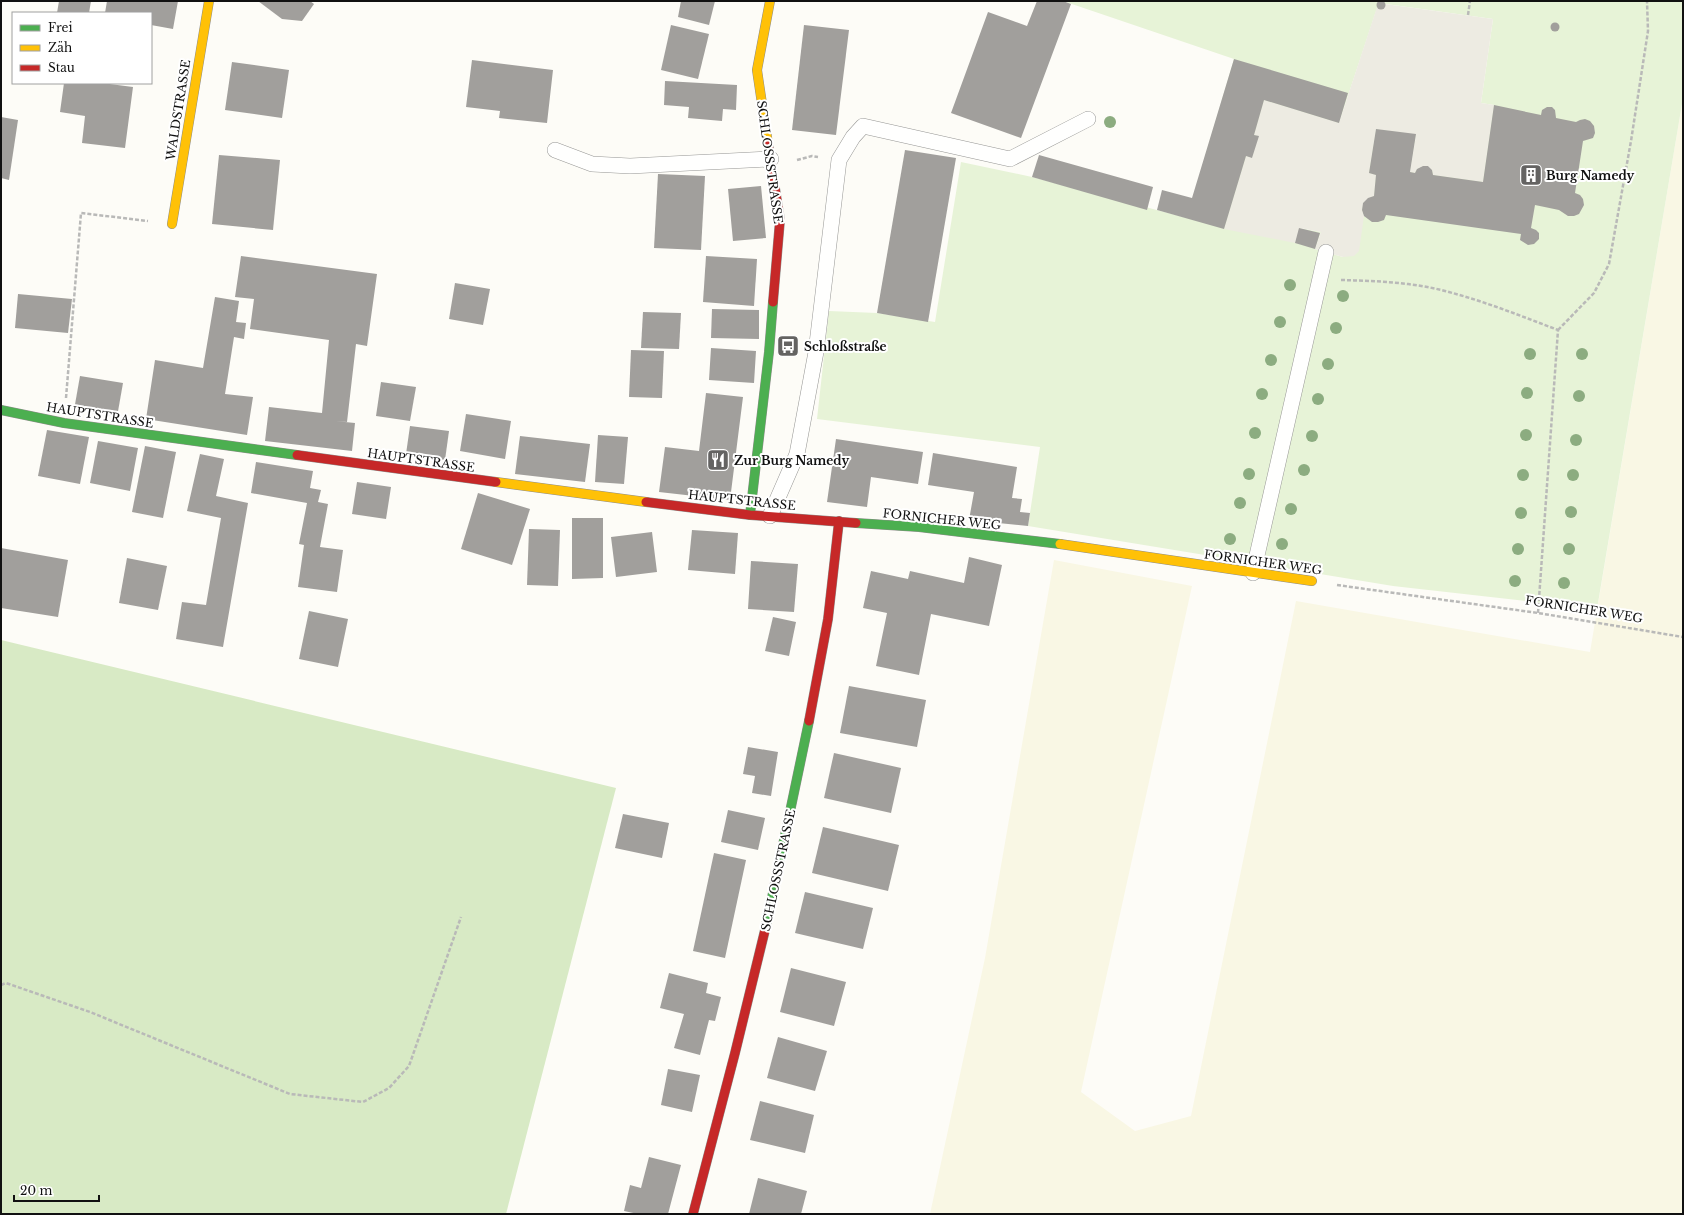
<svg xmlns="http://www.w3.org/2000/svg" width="1684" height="1215" viewBox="0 0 1684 1215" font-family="'Libre Baskerville',serif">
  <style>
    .farmland { fill: #f9f7e4 }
    .green { fill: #e7f3d7; fill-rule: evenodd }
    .forest { fill: #d8eac5 }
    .plaza { fill: #edebe2 }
    .building { fill: #a19f9c }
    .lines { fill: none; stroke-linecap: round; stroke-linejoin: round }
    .lane-casing { stroke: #979795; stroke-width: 16 }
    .fast-casing { stroke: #8e8d8b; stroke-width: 10 }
    .slow-casing { stroke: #8e8d8b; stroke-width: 10 }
    .jam-casing { stroke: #8e8d8b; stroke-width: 10 }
    .path { stroke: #b9b9b8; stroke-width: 2.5; stroke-dasharray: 4 2; stroke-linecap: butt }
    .lane { stroke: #fffffe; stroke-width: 15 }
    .fast { stroke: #4caf50; stroke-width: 9 }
    .slow { stroke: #ffc107; stroke-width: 9 }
    .jam { stroke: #c62828; stroke-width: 9 }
    .tree { fill: #8cac80 }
    .labels { text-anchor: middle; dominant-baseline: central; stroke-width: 4; stroke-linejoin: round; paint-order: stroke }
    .street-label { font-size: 12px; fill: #111; stroke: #fff }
    .poi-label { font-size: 12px; font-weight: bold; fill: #111; stroke: #fff; text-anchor: start }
  </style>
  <rect width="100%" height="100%" fill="#fdfcf7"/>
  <!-- farmland -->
  <path class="farmland" d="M 1683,98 L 1683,1214 L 930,1214 L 985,958 L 1054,560 L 1192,586 L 1081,1092 L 1135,1131 L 1191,1116 L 1296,601 L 1590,652 Z"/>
  <!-- green -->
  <path class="green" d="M 1063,1 L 1683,1 L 1683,98 L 1597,609 L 1393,586 L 1028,526 L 1040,447 L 817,419 L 829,311 L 877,313 L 935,322 L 961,162 L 1032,177 L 1187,218 L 1234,59 ZM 1386,4 L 1493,19 L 1481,103 L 1494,105 L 1432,170 C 1424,163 1419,168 1410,172 L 1416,134 L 1376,129 L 1362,210 L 1364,216 L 1343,257 L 1315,249 L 1321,232 L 1299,228 L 1295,243 L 1247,156 L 1252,158 L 1259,136 L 1339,123 L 1377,8 L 1383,8 Z"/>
  <!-- forest -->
  <path class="forest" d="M 1,640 L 616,788 L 506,1214 L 1,1214 Z"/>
  <!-- plaza -->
  <path class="plaza" d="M 1385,4 L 1493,19 L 1481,103 L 1494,105 L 1483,182 L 1433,175 L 1432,170 L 1428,166 L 1423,166 L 1417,169 L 1415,173 L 1410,172 L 1416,135 L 1376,129 L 1369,173 L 1376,175 L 1374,196 L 1363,203 L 1362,210 L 1364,216 L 1359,251 L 1354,256 L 1343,257 L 1315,249 L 1321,232 L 1300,228 L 1295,243 L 1224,229 L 1246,156 L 1252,158 L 1258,136 L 1254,135 L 1264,100 L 1339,123 L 1377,7 L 1383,8 Z"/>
  <!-- building -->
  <g class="building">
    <circle cx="1381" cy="5" r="4.5"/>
    <path d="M 59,1 L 91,1 L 89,13 L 57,13 Z"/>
    <path d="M 107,1 L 178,1 L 173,29 L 151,25 L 151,13 L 105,13 Z"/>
    <path d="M 258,1 L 310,1 L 314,4 L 302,21 L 282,19 Z"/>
    <path d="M 681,1 L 715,1 L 709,25 L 678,17 Z"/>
    <path d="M 1037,1 L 1063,1 L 1071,4 L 1021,138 L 951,113 L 988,12 L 1027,26 Z"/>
    <circle cx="1555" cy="27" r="4.5"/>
    <path d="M 671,25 L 709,34 L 698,79 L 661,70 Z"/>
    <path d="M 804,25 L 849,30 L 836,135 L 792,130 Z"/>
    <path d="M 1234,59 L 1348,93 L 1339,123 L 1264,100 L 1254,135 L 1259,136 L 1252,158 L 1246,156 L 1224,229 L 1157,210 L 1162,190 L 1192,198 Z"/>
    <path d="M 472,60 L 553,70 L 547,123 L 499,118 L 500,111 L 466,107 Z"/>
    <path d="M 232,62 L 289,70 L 282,118 L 225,110 Z"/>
    <path d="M 665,81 L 737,85 L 736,110 L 723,109 L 722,121 L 688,118 L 689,107 L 664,105 Z"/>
    <path d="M 64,83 L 102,83 L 133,87 L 125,148 L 82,143 L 85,116 L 60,112 Z"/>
    <path d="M 1494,105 L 1541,115 L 1542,110 L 1547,107 L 1552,107 L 1555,110 L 1556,118 L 1576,122 L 1580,120 L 1585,119 L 1590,121 L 1594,126 L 1595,133 L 1593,138 L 1583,141 L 1575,193 L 1580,195 L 1583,199 L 1584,205 L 1579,214 L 1574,216 L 1568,216 L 1559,210 L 1535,205 L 1531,228 L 1536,230 L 1539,233 L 1539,239 L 1534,244 L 1528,245 L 1520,240 L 1521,234 L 1386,215 L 1384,220 L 1378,222 L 1372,222 L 1364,216 L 1362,210 L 1363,203 L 1368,198 L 1374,196 L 1376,175 L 1369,173 L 1376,129 L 1416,134 L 1410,172 L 1415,173 L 1417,169 L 1423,166 L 1428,166 L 1432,170 L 1433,175 L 1483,182 Z"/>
    <path d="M 1,117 L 18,120 L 9,180 L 1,178 Z"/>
    <path d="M 905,150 L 956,158 L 928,322 L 877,313 Z"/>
    <path d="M 219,155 L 280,160 L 273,230 L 212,224 Z"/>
    <path d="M 1039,155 L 1153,187 L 1147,210 L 1032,177 Z"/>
    <path d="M 658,174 L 705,176 L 701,250 L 654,248 Z"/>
    <path d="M 761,186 L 766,238 L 733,241 L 728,189 Z"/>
    <path d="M 1299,228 L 1320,233 L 1315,249 L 1295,243 Z"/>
    <path d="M 241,256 L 377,274 L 367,346 L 356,344 L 347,422 L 335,421 L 355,423 L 352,451 L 265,441 L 269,407 L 322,413 L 329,340 L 250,329 L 254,299 L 235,297 Z"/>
    <path d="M 706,256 L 757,259 L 754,306 L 703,302 Z"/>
    <path d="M 455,283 L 490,289 L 483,325 L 449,319 Z"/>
    <path d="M 18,294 L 72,299 L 68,333 L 15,328 Z"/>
    <path d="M 215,297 L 239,301 L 236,322 L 246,323 L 244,339 L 234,337 L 225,394 L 253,397 L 247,435 L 146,419 L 155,360 L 203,368 Z"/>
    <path d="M 712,309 L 759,310 L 759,339 L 711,338 Z"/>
    <path d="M 643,312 L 681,313 L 679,349 L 641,348 Z"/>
    <path d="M 711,348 L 756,351 L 754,383 L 709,380 Z"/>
    <path d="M 631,350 L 664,351 L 662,398 L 629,397 Z"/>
    <path d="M 80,376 L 123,383 L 117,417 L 74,410 Z"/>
    <path d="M 381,382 L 416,387 L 410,421 L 376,416 Z"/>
    <path d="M 706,393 L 743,397 L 730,500 L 659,492 L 665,447 L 699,451 Z"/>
    <path d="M 466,414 L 511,421 L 505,459 L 460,451 Z"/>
    <path d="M 410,426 L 449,431 L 445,460 L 406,454 Z"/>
    <path d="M 47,430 L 89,437 L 80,484 L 38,476 Z"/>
    <path d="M 598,435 L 628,437 L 624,484 L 595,482 Z"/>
    <path d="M 520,436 L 590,444 L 585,482 L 515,474 Z"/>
    <path d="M 836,439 L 923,452 L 918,484 L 871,477 L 867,507 L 827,502 Z"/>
    <path d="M 98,441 L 138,448 L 130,491 L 90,483 Z"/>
    <path d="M 145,446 L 176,452 L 163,518 L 132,512 Z"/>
    <path d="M 933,453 L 1017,467 L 1012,498 L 1022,499 L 1020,512 L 1030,513 L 1028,526 L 969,520 L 974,492 L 928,485 Z"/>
    <path d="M 200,454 L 224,459 L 216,496 L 248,503 L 223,647 L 176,639 L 182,602 L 206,605 L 221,518 L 187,511 Z"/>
    <path d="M 256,462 L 313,471 L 310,488 L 321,490 L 318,502 L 328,504 L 320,547 L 343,550 L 337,592 L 298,587 L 304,545 L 299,544 L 307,503 L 251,493 Z"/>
    <path d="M 357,482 L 391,487 L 386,519 L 352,514 Z"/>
    <path d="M 478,493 L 530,509 L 512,565 L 461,549 Z"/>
    <path d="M 572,518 L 603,518 L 603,578 L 572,579 Z"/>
    <path d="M 529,529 L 560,530 L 558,586 L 527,585 Z"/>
    <path d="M 692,530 L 738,533 L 735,574 L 688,570 Z"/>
    <path d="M 652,532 L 657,572 L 616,577 L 611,537 Z"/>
    <path d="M 1,548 L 68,560 L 58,617 L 1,608 Z"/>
    <path d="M 969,557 L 1002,565 L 989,626 L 931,614 L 919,675 L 876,666 L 887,613 L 863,608 L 871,571 L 908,579 L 910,571 L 964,583 Z"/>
    <path d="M 127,558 L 167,566 L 158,610 L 119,603 Z"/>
    <path d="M 751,561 L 798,564 L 794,612 L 748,609 Z"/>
    <path d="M 309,611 L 348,619 L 338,667 L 299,659 Z"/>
    <path d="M 773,617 L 796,622 L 789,656 L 765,651 Z"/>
    <path d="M 849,686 L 926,700 L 917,747 L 840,733 Z"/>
    <path d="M 748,747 L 778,752 L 771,796 L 752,793 L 755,776 L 743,774 Z"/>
    <path d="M 834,753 L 901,768 L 891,813 L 824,798 Z"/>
    <path d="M 728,810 L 765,818 L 758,850 L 721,842 Z"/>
    <path d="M 623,814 L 669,823 L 662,858 L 615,848 Z"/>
    <path d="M 823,827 L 899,845 L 888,891 L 812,873 Z"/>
    <path d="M 714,853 L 746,860 L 725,958 L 693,951 Z"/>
    <path d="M 805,892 L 873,908 L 863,949 L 795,933 Z"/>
    <path d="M 791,968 L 846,982 L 834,1026 L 780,1012 Z"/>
    <path d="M 669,973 L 708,983 L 706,993 L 721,997 L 715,1021 L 709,1020 L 700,1055 L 674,1048 L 684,1014 L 660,1008 Z"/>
    <path d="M 778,1037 L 827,1051 L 815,1091 L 767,1078 Z"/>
    <path d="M 668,1069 L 700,1075 L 692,1112 L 661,1105 Z"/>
    <path d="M 760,1101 L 814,1115 L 805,1153 L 750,1140 Z"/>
    <path d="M 649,1157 L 681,1165 L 668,1214 L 638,1214 L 624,1211 L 630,1185 L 641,1188 Z"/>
    <path d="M 758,1178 L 807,1191 L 801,1214 L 749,1214 Z"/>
  </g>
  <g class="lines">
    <!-- lane casing -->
    <g class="lane-casing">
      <g id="lane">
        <path d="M 555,150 L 592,164 L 630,166 L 771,159"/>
        <path d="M 770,516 L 797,454 L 816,352 L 839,160 L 853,137 L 863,126 L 1010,159 L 1088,119"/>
        <path d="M 1253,573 L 1326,252"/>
      </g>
    </g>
    <!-- fast casing -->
    <g class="fast-casing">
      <g id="fast">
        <path d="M 1,410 L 64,423 L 297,455"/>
        <path d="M 750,515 L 769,352 L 773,302"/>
        <path d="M 856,523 L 919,527 L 1060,544"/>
        <path d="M 766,926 L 809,721"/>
      </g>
    </g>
    <!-- slow casing -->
    <g class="slow-casing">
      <g id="slow">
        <path d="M 768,144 L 757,70 L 770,1"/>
        <path d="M 172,224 L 209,1"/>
        <path d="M 496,482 L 646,502"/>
        <path d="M 1060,544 L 1312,581"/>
      </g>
    </g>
    <!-- jam casing -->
    <g class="jam-casing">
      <g id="jam">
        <path d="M 768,144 L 780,220 L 773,302"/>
        <path d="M 297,455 L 496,482"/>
        <path d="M 646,502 L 750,515 L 856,523"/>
        <path d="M 809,721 L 828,619 L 839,521"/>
        <path d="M 693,1214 L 735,1053 L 766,926"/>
      </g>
    </g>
    <!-- path -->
    <g class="path">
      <path d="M 1468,15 L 1470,1"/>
      <path d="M 797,160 L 812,156 L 818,157"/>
      <path d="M 1341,280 C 1376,281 1411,282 1445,291 C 1484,301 1521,316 1558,330 L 1538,613"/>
      <path d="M 1558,330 L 1594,293 L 1609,264 L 1631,141 L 1648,31 L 1647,1"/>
      <path d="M 66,398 L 81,213 L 148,221"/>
      <path d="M 1337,585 L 1538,613 L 1683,637"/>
      <path d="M 1,985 L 6,983 L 90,1012 L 290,1094 L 363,1102 L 389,1088 L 409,1066 L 461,917"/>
    </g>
    <!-- lane -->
    <use href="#lane" class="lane"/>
    <!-- fast -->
    <use href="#fast" class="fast"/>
    <!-- slow -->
    <use href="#slow" class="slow"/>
    <!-- jam -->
    <use href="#jam" class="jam"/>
  </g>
  <!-- trees -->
  <g class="tree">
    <circle cx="1110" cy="122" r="6"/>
    <circle cx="1290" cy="285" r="6"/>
    <circle cx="1343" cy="296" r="6"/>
    <circle cx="1280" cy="322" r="6"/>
    <circle cx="1336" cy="328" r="6"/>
    <circle cx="1530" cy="354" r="6"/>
    <circle cx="1582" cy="354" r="6"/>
    <circle cx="1271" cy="360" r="6"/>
    <circle cx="1328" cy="364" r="6"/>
    <circle cx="1527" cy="393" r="6"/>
    <circle cx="1262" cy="394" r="6"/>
    <circle cx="1579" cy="396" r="6"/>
    <circle cx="1318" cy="399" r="6"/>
    <circle cx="1255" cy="433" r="6"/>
    <circle cx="1526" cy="435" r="6"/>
    <circle cx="1312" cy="436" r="6"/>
    <circle cx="1576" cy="440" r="6"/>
    <circle cx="1304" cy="470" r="6"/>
    <circle cx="1249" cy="474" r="6"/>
    <circle cx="1523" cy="475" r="6"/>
    <circle cx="1573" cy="475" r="6"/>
    <circle cx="1240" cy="503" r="6"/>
    <circle cx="1291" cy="509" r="6"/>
    <circle cx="1571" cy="512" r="6"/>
    <circle cx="1521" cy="513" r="6"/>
    <circle cx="1230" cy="539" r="6"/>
    <circle cx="1282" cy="544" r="6"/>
    <circle cx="1518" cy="549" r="6"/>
    <circle cx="1569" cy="549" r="6"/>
    <circle cx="1515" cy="581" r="6"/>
    <circle cx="1564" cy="583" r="6"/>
  </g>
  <!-- icons -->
  <defs>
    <g id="building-square" transform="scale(1.15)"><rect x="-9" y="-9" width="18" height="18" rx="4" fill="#646362" stroke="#fff"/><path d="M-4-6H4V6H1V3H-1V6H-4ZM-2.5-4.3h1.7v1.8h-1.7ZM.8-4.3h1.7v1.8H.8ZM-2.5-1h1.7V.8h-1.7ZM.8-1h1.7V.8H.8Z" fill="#fff"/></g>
    <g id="bus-square" transform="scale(1.15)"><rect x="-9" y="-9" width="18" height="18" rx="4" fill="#646362" stroke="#fff"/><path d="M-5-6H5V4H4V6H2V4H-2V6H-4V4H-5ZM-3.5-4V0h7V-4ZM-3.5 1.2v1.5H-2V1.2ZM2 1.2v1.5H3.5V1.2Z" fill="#fff"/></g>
    <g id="restaurant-square" transform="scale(1.15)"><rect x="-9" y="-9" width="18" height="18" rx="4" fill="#646362" stroke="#fff"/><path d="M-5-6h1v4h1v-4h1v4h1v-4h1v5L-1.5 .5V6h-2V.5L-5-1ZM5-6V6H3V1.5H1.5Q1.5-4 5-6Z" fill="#fff"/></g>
  </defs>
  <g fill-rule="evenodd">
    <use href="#building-square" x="1531" y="175"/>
    <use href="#bus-square" x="788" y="346"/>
    <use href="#restaurant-square" x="718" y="460"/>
  </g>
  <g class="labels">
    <!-- street labels -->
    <g class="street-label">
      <text transform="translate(178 110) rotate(-81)">WALDSTRASSE</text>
      <text transform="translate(770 162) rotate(82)">SCHLOSSSTRASSE</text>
      <text transform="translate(100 415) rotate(9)">HAUPTSTRASSE</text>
      <text transform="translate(421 460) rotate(8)">HAUPTSTRASSE</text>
      <text transform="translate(742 500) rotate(6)">HAUPTSTRASSE</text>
      <text transform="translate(942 519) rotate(6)">FORNICHER WEG</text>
      <text transform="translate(1263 562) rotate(8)">FORNICHER WEG</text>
      <text transform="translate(1584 609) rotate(9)">FORNICHER WEG</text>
      <text transform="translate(778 870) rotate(-78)">SCHLOSSSTRASSE</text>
    </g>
    <!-- poi labels -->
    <g class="poi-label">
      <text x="1546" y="175">Burg Namedy</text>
      <text x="804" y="346">Schloßstraße</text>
      <text x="734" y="460">Zur Burg Namedy</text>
    </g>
  </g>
  <!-- border -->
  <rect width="1684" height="1215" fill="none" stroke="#111111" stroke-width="4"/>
  <!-- legend -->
  <rect x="12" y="12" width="140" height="72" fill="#ffffff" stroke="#a0a0a0"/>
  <rect x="20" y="25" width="20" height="6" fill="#4caf50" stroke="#a0a0a0"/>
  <text x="48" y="32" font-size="12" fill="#111111">Frei</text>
  <rect x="20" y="45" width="20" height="6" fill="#ffc107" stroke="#a0a0a0"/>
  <text x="48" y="52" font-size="12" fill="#111111">Zäh</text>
  <rect x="20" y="65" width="20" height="6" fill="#c62828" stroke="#a0a0a0"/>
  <text x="48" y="72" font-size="12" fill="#111111">Stau</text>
  <!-- scale -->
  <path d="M14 1195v6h85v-6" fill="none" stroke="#111111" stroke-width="2"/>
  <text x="20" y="1195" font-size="12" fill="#111111" stroke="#ffffff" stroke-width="3" paint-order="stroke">20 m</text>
</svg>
